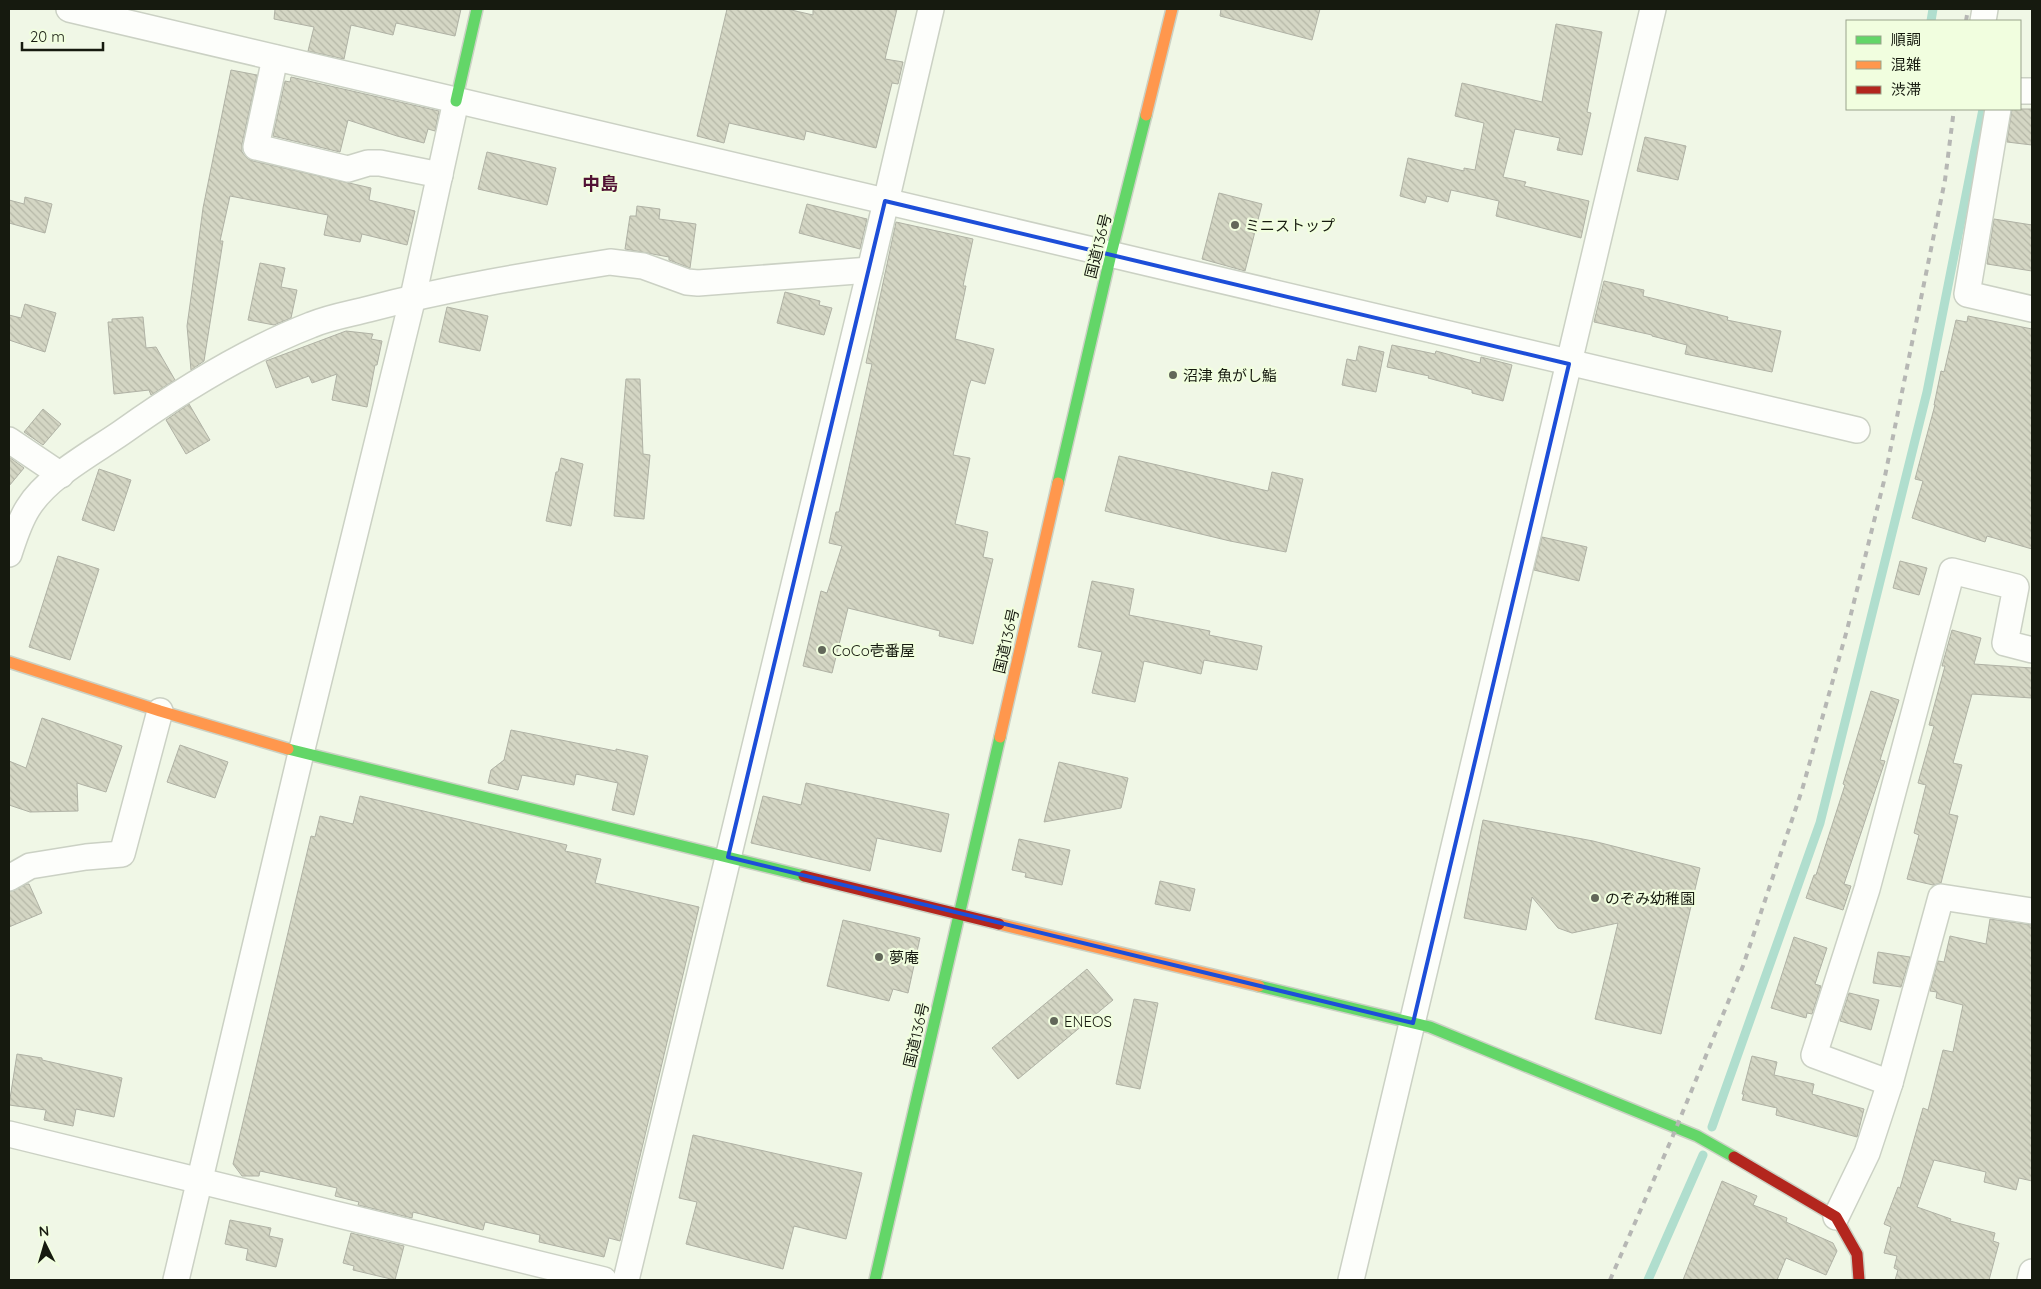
<svg xmlns="http://www.w3.org/2000/svg" width="2041" height="1289" viewBox="0 0 2041 1289" font-family="Quicksand,'Noto Sans JP',sans-serif">
  <style>
    .lines { fill: none; stroke-linecap: round; stroke-linejoin: round }
    .stream { stroke: #b0dece; stroke-width: 9 }
    .building { fill: url(#building-back-hatch); stroke: #b0b2a5 }
    .street-casing { stroke: #cbd1c4; stroke-width: 28 }
    .fast-casing { stroke: #cbd1c4; stroke-width: 14 }
    .slow-casing { stroke: #cbd1c4; stroke-width: 14 }
    .jam-casing { stroke: #cbd1c4; stroke-width: 14 }
    .street { stroke: #fdfefb; stroke-width: 25 }
    .fast { stroke: #63d668; stroke-width: 11 }
    .slow { stroke: #ff974d; stroke-width: 11 }
    .jam { stroke: #b3261e; stroke-width: 11 }
    .rail { stroke: #b6b7b4; stroke-width: 4; stroke-dasharray: 6 6; stroke-linecap: butt }
    .marked { fill: none; stroke: #1d4ed8; stroke-width: 4; stroke-linejoin: round }
    .poi-dot { fill: #62675a; stroke: #f1fedf; stroke-width: 2 }
    .labels { text-anchor: middle; dominant-baseline: central; stroke-width: 4.5; stroke-linejoin: round; paint-order: stroke }
    .poi-label { font-size: 15px; fill: #161a0f; stroke: #f1fedf; text-anchor: start }
    .street-label { font-size: 15px; fill: #161a0f; stroke: #f1fedf }
    .quarter-label { font-size: 18px; font-weight: bold; fill: #521334; stroke: #f1fedf }
  </style>
  <defs>
    <pattern id="building-back-hatch" width="6" height="6" patternUnits="userSpaceOnUse" patternTransform="scale(1.25)"><rect width="6" height="6" fill="#d4d6c4"/><path d="M-1 5l2 2M0 0l6 6M5-1l2 2" fill="none" stroke="#b5b7a7"/></pattern>
  </defs>
  <rect width="100%" height="100%" fill="#f0f7e6"/>
  <g class="lines">
    <!-- stream -->
    <g class="stream">
      <path d="M 1931,21 L 1933,9"/>
      <path d="M 1712,1127 L 1820,823 L 1927,392 L 1983,109"/>
      <path d="M 1648,1280 L 1703,1155"/>
    </g>
  </g>
  <!-- building -->
  <g class="building">
    <path d="M 275,9 L 461,9 L 455,36 L 396,23 L 393,35 L 351,25 L 344,59 L 308,51 L 314,27 L 274,19 Z"/>
    <path d="M 727,9 L 787,9 L 813,15 L 813,9 L 897,9 L 885,59 L 903,62 L 898,84 L 892,83 L 876,148 L 806,131 L 804,140 L 729,123 L 724,143 L 697,136 Z"/>
    <path d="M 1221,9 L 1320,9 L 1312,40 L 1220,16 Z"/>
    <path d="M 1556,24 L 1602,32 L 1587,112 L 1591,113 L 1582,155 L 1557,150 L 1560,138 L 1515,129 L 1503,177 L 1526,182 L 1524,186 L 1589,201 L 1581,238 L 1496,216 L 1499,201 L 1451,190 L 1448,202 L 1427,196 L 1425,203 L 1400,196 L 1408,158 L 1464,171 L 1464,168 L 1475,170 L 1484,123 L 1455,116 L 1462,83 L 1542,102 Z"/>
    <path d="M 231,70 L 257,75 L 242,144 L 242,152 L 247,158 L 253,161 L 371,188 L 369,200 L 415,211 L 407,245 L 362,234 L 360,242 L 324,235 L 328,215 L 230,196 L 220,241 L 223,241 L 204,361 L 191,370 L 187,326 L 192,290 L 203,208 Z"/>
    <path d="M 291,77 L 439,111 L 435,131 L 428,129 L 424,143 L 397,136 L 348,120 L 340,152 L 273,136 L 285,81 L 290,82 Z"/>
    <path d="M 2012,109 L 2032,109 L 2032,145 L 2007,142 Z"/>
    <path d="M 1645,137 L 1686,146 L 1678,180 L 1637,171 Z"/>
    <path d="M 487,152 L 556,168 L 547,205 L 478,189 Z"/>
    <path d="M 1219,193 L 1262,204 L 1245,271 L 1202,259 Z"/>
    <path d="M 25,197 L 52,204 L 45,233 L 9,223 L 9,200 L 24,204 Z"/>
    <path d="M 807,204 L 867,219 L 860,249 L 799,233 Z"/>
    <path d="M 637,206 L 660,209 L 659,219 L 696,224 L 690,268 L 669,260 L 669,257 L 625,249 L 630,216 L 636,216 Z"/>
    <path d="M 1994,219 L 2032,225 L 2032,271 L 1987,264 Z"/>
    <path d="M 896,222 L 973,239 L 963,286 L 966,286 L 955,339 L 994,349 L 985,384 L 971,380 L 968,389 L 953,455 L 970,458 L 955,524 L 988,532 L 983,557 L 993,559 L 973,644 L 939,636 L 940,631 L 848,608 L 832,673 L 803,666 L 821,591 L 827,593 L 842,546 L 829,543 L 836,512 L 839,512 L 872,364 L 866,363 Z"/>
    <path d="M 260,263 L 285,268 L 281,287 L 297,290 L 291,318 L 274,325 L 248,320 Z"/>
    <path d="M 1604,281 L 1644,290 L 1643,296 L 1728,317 L 1727,320 L 1781,331 L 1772,372 L 1685,354 L 1687,345 L 1652,336 L 1652,335 L 1594,322 Z"/>
    <path d="M 785,292 L 820,301 L 819,305 L 832,308 L 824,335 L 777,323 Z"/>
    <path d="M 25,304 L 56,313 L 45,352 L 9,340 L 9,315 L 21,318 Z"/>
    <path d="M 447,307 L 488,316 L 480,351 L 439,342 Z"/>
    <path d="M 1968,316 L 2032,329 L 2032,549 L 1987,536 L 1985,542 L 1912,518 L 1923,481 L 1915,479 L 1935,405 L 1934,405 L 1941,371 L 1944,372 L 1956,320 L 1967,322 Z"/>
    <path d="M 143,317 L 146,348 L 156,347 L 175,380 L 151,395 L 149,390 L 114,394 L 108,322 L 112,322 L 112,319 Z"/>
    <path d="M 346,331 L 373,334 L 371,339 L 382,341 L 377,365 L 375,365 L 367,407 L 332,400 L 337,374 L 312,383 L 309,376 L 276,388 L 266,361 Z"/>
    <path d="M 1392,345 L 1435,354 L 1436,351 L 1480,363 L 1481,357 L 1512,365 L 1503,401 L 1472,393 L 1472,390 L 1428,378 L 1429,376 L 1387,367 Z"/>
    <path d="M 1359,346 L 1384,352 L 1376,392 L 1342,385 L 1347,359 L 1356,361 Z"/>
    <path d="M 626,379 L 640,379 L 643,454 L 650,455 L 644,519 L 614,516 Z"/>
    <path d="M 189,404 L 210,440 L 186,454 L 166,420 Z"/>
    <path d="M 43,409 L 61,424 L 43,445 L 24,432 Z"/>
    <path d="M 1119,456 L 1268,491 L 1272,472 L 1303,479 L 1286,552 L 1230,541 L 1105,511 Z"/>
    <path d="M 9,457 L 24,468 L 9,486 Z"/>
    <path d="M 561,458 L 583,464 L 571,526 L 546,521 L 556,472 L 558,472 Z"/>
    <path d="M 99,469 L 131,480 L 114,531 L 82,520 Z"/>
    <path d="M 1542,537 L 1587,547 L 1579,581 L 1534,570 Z"/>
    <path d="M 58,556 L 99,569 L 70,660 L 29,647 Z"/>
    <path d="M 1900,561 L 1927,568 L 1919,595 L 1893,588 Z"/>
    <path d="M 1092,581 L 1134,589 L 1129,615 L 1210,631 L 1209,635 L 1262,646 L 1257,670 L 1204,660 L 1201,674 L 1144,661 L 1135,702 L 1092,693 L 1102,652 L 1078,647 Z"/>
    <path d="M 1952,630 L 1981,638 L 1974,664 L 2032,668 L 2032,698 L 1972,694 L 1953,763 L 1962,765 L 1949,814 L 1958,816 L 1941,883 L 1933,885 L 1907,879 L 1919,835 L 1914,833 L 1926,785 L 1918,783 L 1934,726 L 1929,725 L 1945,666 L 1942,666 Z"/>
    <path d="M 1871,691 L 1899,700 L 1880,760 L 1885,761 L 1844,884 L 1851,886 L 1843,910 L 1806,898 L 1814,875 L 1816,875 L 1845,785 L 1843,784 Z"/>
    <path d="M 42,718 L 122,746 L 106,792 L 77,783 L 78,811 L 30,812 L 9,805 L 9,761 L 26,768 Z"/>
    <path d="M 511,730 L 616,751 L 616,749 L 648,756 L 634,815 L 612,810 L 618,783 L 576,774 L 574,785 L 522,775 L 518,790 L 488,783 L 491,770 L 504,760 Z"/>
    <path d="M 180,745 L 228,762 L 215,798 L 167,782 Z"/>
    <path d="M 1059,762 L 1128,778 L 1121,808 L 1044,822 Z"/>
    <path d="M 806,783 L 949,814 L 941,852 L 877,838 L 870,871 L 751,843 L 763,796 L 801,805 Z"/>
    <path d="M 360,796 L 567,845 L 565,851 L 601,859 L 595,883 L 699,907 L 620,1241 L 609,1238 L 604,1257 L 539,1242 L 540,1235 L 485,1222 L 483,1230 L 413,1212 L 412,1218 L 358,1205 L 359,1202 L 335,1196 L 337,1188 L 260,1171 L 259,1176 L 242,1176 L 233,1164 L 311,836 L 315,837 L 320,816 L 353,824 Z"/>
    <path d="M 1483,820 L 1593,841 L 1700,868 L 1661,1034 L 1595,1019 L 1618,923 L 1572,933 L 1558,928 L 1532,897 L 1526,930 L 1464,918 Z"/>
    <path d="M 1019,839 L 1070,850 L 1062,885 L 1025,877 L 1026,873 L 1012,870 Z"/>
    <path d="M 1160,881 L 1195,889 L 1190,911 L 1155,904 Z"/>
    <path d="M 27,884 L 29,884 L 42,913 L 9,927 L 9,892 Z"/>
    <path d="M 1990,919 L 2032,925 L 2032,1181 L 2019,1178 L 2016,1190 L 1984,1182 L 1986,1172 L 1934,1160 L 1917,1207 L 1951,1219 L 1950,1221 L 1995,1233 L 1993,1241 L 1999,1243 L 1989,1280 L 1895,1280 L 1898,1270 L 1894,1268 L 1897,1256 L 1884,1253 L 1891,1227 L 1884,1224 L 1898,1187 L 1900,1188 L 1923,1108 L 1928,1110 L 1943,1050 L 1953,1052 L 1963,1005 L 1936,998 L 1937,992 L 1930,991 L 1938,961 L 1944,962 L 1950,936 L 1986,944 Z"/>
    <path d="M 843,920 L 920,938 L 908,993 L 893,989 L 889,1001 L 827,986 Z"/>
    <path d="M 1794,937 L 1827,948 L 1815,984 L 1821,986 L 1812,1014 L 1807,1013 L 1806,1018 L 1771,1008 Z"/>
    <path d="M 1878,952 L 1910,957 L 1901,987 L 1873,983 Z"/>
    <path d="M 1087,969 L 1113,1000 L 1018,1079 L 992,1048 Z"/>
    <path d="M 1849,993 L 1879,1000 L 1871,1030 L 1840,1021 Z"/>
    <path d="M 1134,999 L 1158,1003 L 1140,1089 L 1116,1084 Z"/>
    <path d="M 17,1054 L 42,1058 L 42,1060 L 122,1078 L 114,1117 L 76,1109 L 73,1126 L 44,1120 L 46,1110 L 9,1105 Z"/>
    <path d="M 1752,1056 L 1777,1062 L 1774,1075 L 1814,1084 L 1812,1094 L 1864,1109 L 1857,1137 L 1776,1115 L 1777,1108 L 1742,1100 L 1744,1094 L 1742,1094 Z"/>
    <path d="M 693,1135 L 862,1173 L 846,1239 L 794,1226 L 783,1269 L 686,1244 L 697,1202 L 679,1198 Z"/>
    <path d="M 1722,1181 L 1757,1196 L 1753,1205 L 1787,1218 L 1786,1222 L 1833,1243 L 1837,1251 L 1826,1275 L 1786,1258 L 1777,1280 L 1683,1280 Z"/>
    <path d="M 230,1220 L 271,1228 L 269,1236 L 283,1239 L 276,1267 L 246,1260 L 248,1249 L 225,1244 Z"/>
    <path d="M 351,1233 L 404,1246 L 395,1280 L 353,1270 L 354,1266 L 343,1263 Z"/>
  </g>
  <g class="lines">
    <!-- street casing -->
    <g class="street-casing">
      <g id="street">
        <path d="M 69,9 L 1857,430"/>
        <path d="M 1983,21 L 1985,9"/>
        <path d="M 275,58 L 256,147 L 348,169 L 368,163 L 380,163 L 440,175"/>
        <path d="M 2020,91 L 2032,91"/>
        <path d="M 1998,109 L 1967,294 L 2032,309"/>
        <path d="M 9,440 L 61,475"/>
        <path d="M 9,554 C 14,539 19,522 28,508 C 47,477 92,453 121,433 C 180,391 244,351 311,325 C 330,317 350,314 369,309 C 448,288 529,275 610,262 L 643,266 L 687,282 L 698,283 L 870,270"/>
        <path d="M 9,878 L 30,866 L 86,857 L 122,854 L 160,711"/>
        <path d="M 1890,1083 L 1814,1055 L 1867,889 L 1952,571 L 2016,587 L 2005,643 L 2032,650"/>
        <path d="M 9,1134 L 604,1280"/>
        <path d="M 1836,1217 L 1867,1153 L 1890,1083 L 1941,897 L 2032,911"/>
        <path d="M 176,1280 L 301,753 L 413,297 L 456,101"/>
        <path d="M 626,1280 L 870,270 L 931,9"/>
        <path d="M 1351,1280 L 1653,9"/>
        <path d="M 2030,1280 L 2032,1272"/>
      </g>
    </g>
    <!-- fast casing -->
    <g class="fast-casing">
      <g id="fast">
        <path d="M 456,101 L 477,9"/>
        <path d="M 1058,483 L 1111,254 L 1146,115"/>
        <path d="M 288,749 L 804,876"/>
        <path d="M 1259,986 L 1430,1027 L 1697,1136 L 1734,1157"/>
        <path d="M 875,1280 L 1000,737"/>
      </g>
    </g>
    <!-- slow casing -->
    <g class="slow-casing">
      <g id="slow">
        <path d="M 1146,115 L 1172,9"/>
        <path d="M 9,662 L 160,711 L 288,749"/>
        <path d="M 1000,737 L 1058,483"/>
        <path d="M 999,924 L 1259,986"/>
      </g>
    </g>
    <!-- jam casing -->
    <g class="jam-casing">
      <g id="jam">
        <path d="M 804,876 L 999,924"/>
        <path d="M 1734,1157 L 1836,1217 L 1857,1254 L 1859,1280"/>
      </g>
    </g>
    <!-- street -->
    <use href="#street" class="street"/>
    <!-- fast -->
    <use href="#fast" class="fast"/>
    <!-- slow -->
    <use href="#slow" class="slow"/>
    <!-- jam -->
    <use href="#jam" class="jam"/>
    <!-- rail -->
    <g class="rail">
      <path d="M 1966,21 L 1968,9"/>
      <path d="M 1610,1280 L 1672,1138 L 1743,966 L 1802,790 L 1847,630 L 1884,481 L 1945,180 L 1954,109"/>
    </g>
  </g>
  <!-- marked area -->
  <path class="marked" d="M 885,201 L 1569,364 L 1413,1023 L 728,857 Z"/>
  <!-- markers -->
  <g class="poi-dot">
    <circle cx="1235" cy="225" r="5"/>
    <circle cx="1173" cy="375" r="5"/>
    <circle cx="822" cy="650" r="5"/>
    <circle cx="1595" cy="898" r="5"/>
    <circle cx="879" cy="957" r="5"/>
    <circle cx="1054" cy="1021" r="5"/>
  </g>
  <g class="labels">
    <!-- poi labels -->
    <g class="poi-label">
      <text x="1245" y="225">ミニストップ</text>
      <text x="1183" y="375">沼津 魚がし鮨</text>
      <text x="832" y="650">CoCo壱番屋</text>
      <text x="1605" y="898">のぞみ幼稚園</text>
      <text x="889" y="957">夢庵</text>
      <text x="1064" y="1021">ENEOS</text>
    </g>
    <!-- street labels -->
    <g class="street-label">
      <text transform="translate(1098 246) rotate(-76)">国道136号</text>
      <text transform="translate(1006 641) rotate(-77)">国道136号</text>
      <text transform="translate(916 1035) rotate(-77)">国道136号</text>
    </g>
    <!-- quarter labels -->
    <g class="quarter-label">
      <text x="600" y="183">中島</text>
    </g>
  </g>
  <!-- border -->
  <rect width="2041" height="1289" fill="none" stroke="#161a0f" stroke-width="20"/>
  <!-- legend -->
  <rect x="1846" y="20" width="175" height="90" fill="#f1fedf" stroke="#99a38c"/>
  <rect x="1856" y="36" width="25" height="8" fill="#63d668" stroke="#99a38c"/>
  <text x="1891" y="45" font-size="15" fill="#161a0f">順調</text>
  <rect x="1856" y="61" width="25" height="8" fill="#ff974d" stroke="#99a38c"/>
  <text x="1891" y="70" font-size="15" fill="#161a0f">混雑</text>
  <rect x="1856" y="86" width="25" height="8" fill="#b3261e" stroke="#99a38c"/>
  <text x="1891" y="95" font-size="15" fill="#161a0f">渋滞</text>
  <!-- north arrow -->
  <g transform="translate(45 1244) rotate(355)" stroke="#f1fedf" stroke-width="4" paint-order="stroke">
  <path d="M0-4L9 19L0 12L-9 19Z" fill="#161a0f"/>
  <text y="-8" font-size="14" font-weight="bold" text-anchor="middle" fill="#161a0f">N</text>
  </g>
  <!-- scale -->
  <path d="M22 42v8h81v-8" fill="none" stroke="#161a0f" stroke-width="2.5"/>
  <text x="30" y="42" font-size="15" fill="#161a0f" stroke="#f1fedf" stroke-width="4" paint-order="stroke">20 m</text>
</svg>
